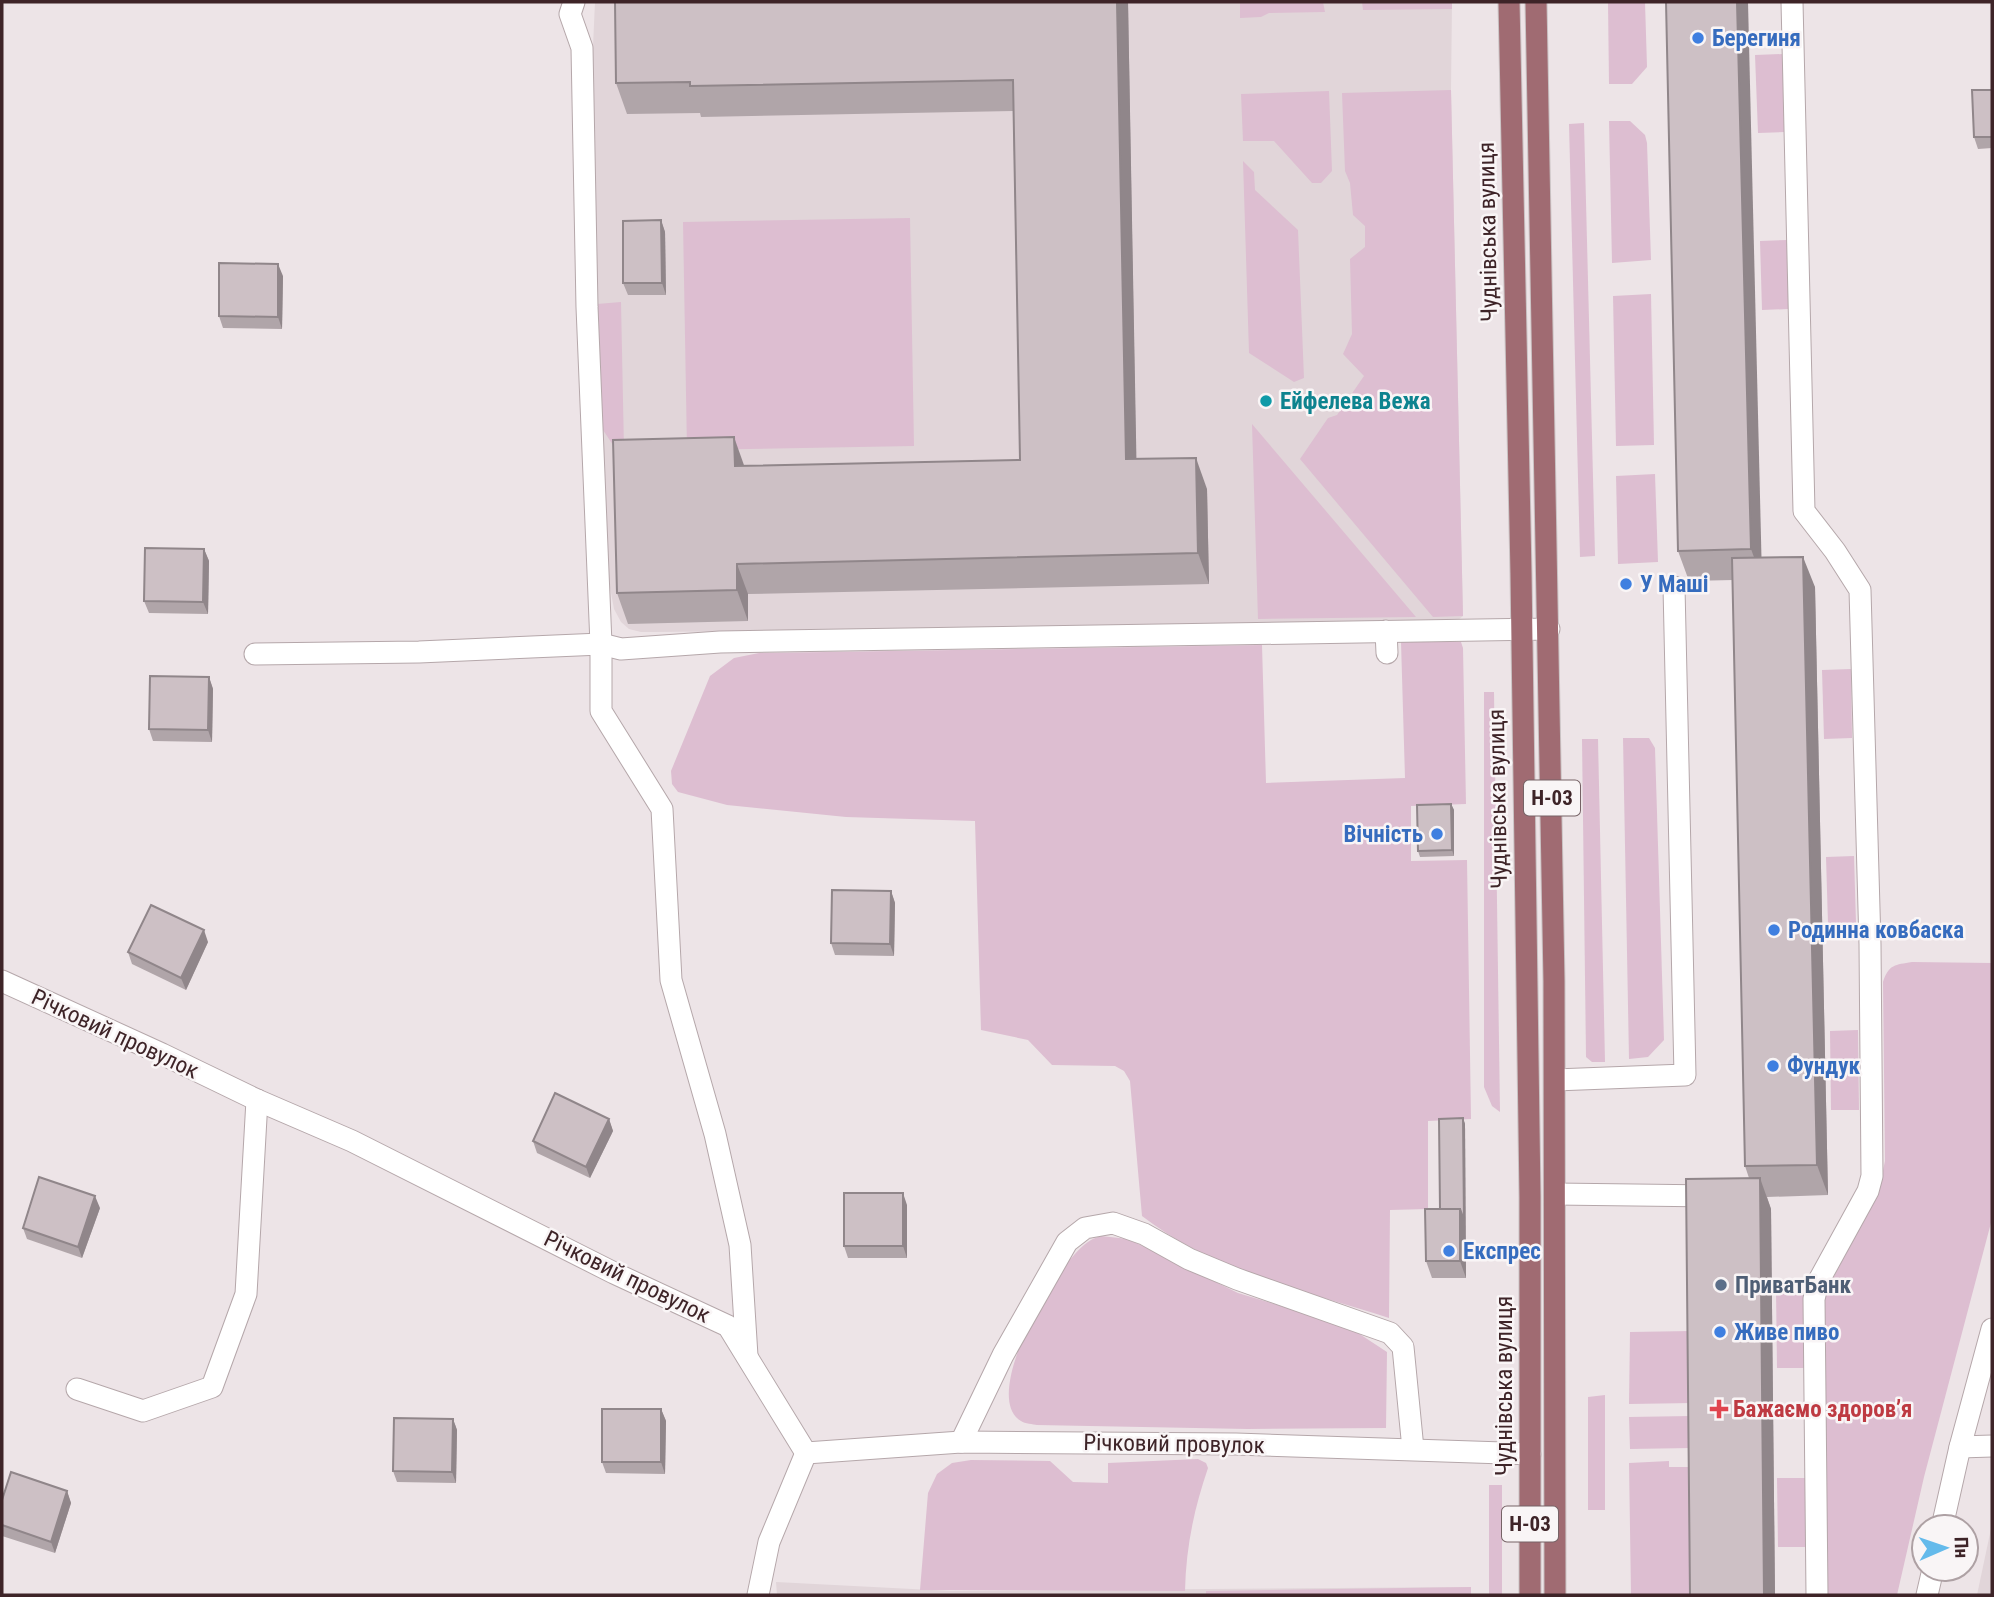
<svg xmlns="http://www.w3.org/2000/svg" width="1994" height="1597" viewBox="0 0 1994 1597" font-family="'Roboto Condensed',sans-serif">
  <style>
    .built { fill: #e1d5d9 }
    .green { fill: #ddbed1 }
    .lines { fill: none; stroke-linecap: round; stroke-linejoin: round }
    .minor-casing { stroke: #b5a7aa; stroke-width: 23 }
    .major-casing { stroke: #c9c2c3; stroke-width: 23 }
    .minor { stroke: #fff; stroke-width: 21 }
    .major { stroke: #a06b72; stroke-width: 21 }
    .wall { fill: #b0a5a9 }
    .shaded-wall { fill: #90868a }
    .building { fill: #cdc0c5; stroke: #90868a; stroke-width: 2 }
    .shop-dot { fill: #3f7fe0; stroke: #f9f5f6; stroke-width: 2.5 }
    .culture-dot { fill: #0f9aa8; stroke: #f9f5f6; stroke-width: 2.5 }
    .service-dot { fill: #5c6f8a; stroke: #f9f5f6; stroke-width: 2.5 }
    .health-dot { fill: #e0444e; stroke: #f9f5f6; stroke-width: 2.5 }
    .labels { text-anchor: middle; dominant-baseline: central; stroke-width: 5; stroke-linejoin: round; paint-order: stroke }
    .shield { fill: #f9f5f6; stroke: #766366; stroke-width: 2 }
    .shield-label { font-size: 21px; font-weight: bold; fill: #3e2428 }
    .shop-label { font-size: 23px; font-weight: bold; fill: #366cbe; stroke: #f9f5f6; text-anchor: start }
    .street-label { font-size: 23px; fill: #3e2428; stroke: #f9f5f6 }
    .culture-label { font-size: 23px; font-weight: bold; fill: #0d838f; stroke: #f9f5f6; text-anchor: start }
    .service-label { font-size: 23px; font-weight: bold; fill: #4e5e75; stroke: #f9f5f6; text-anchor: start }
    .health-label { font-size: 23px; font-weight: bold; fill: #be3a42; stroke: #f9f5f6; text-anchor: start }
  </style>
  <rect width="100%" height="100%" fill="#ede4e7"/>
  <!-- built -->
  <g class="built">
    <path d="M 595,2 L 1452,2 L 1451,90 L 1463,616 L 1458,620 L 1184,627 L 654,632 L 641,632 L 629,629 L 621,622 L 614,609 L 609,582 L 601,427 L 591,91 Z"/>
    <path d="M 1992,1524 L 1992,1595 L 1977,1595 Z"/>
    <path d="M 776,1582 L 951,1591 L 1471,1587 L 1471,1595 L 777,1595 Z"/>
  </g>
  <!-- green -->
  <g class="green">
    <path d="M 1240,2 L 1323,2 L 1325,12 L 1269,13 L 1261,17 L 1240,18 Z"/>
    <path d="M 1362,2 L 1452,2 L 1452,9 L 1363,10 Z"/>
    <path d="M 1608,2 L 1645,2 L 1647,67 L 1632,84 L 1609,84 Z"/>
    <path d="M 1783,54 L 1784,132 L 1758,133 L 1755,55 Z"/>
    <path d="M 1451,90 L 1463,616 L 1433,617 L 1300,459 L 1328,418 L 1337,415 L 1364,376 L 1343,354 L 1352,334 L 1350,259 L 1365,247 L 1365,226 L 1353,215 L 1350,183 L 1345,171 L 1342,93 Z"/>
    <path d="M 1329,91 L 1332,171 L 1321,183 L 1312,183 L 1274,141 L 1243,141 L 1241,94 Z"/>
    <path d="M 1609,121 L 1630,121 L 1645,135 L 1647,143 L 1651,260 L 1612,263 Z"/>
    <path d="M 1584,123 L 1595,556 L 1580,557 L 1569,124 Z"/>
    <path d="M 1243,161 L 1254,172 L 1255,190 L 1298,230 L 1304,378 L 1294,382 L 1249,353 Z"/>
    <path d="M 910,218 L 914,446 L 687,450 L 683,222 Z"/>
    <path d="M 1787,240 L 1789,309 L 1762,310 L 1760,241 Z"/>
    <path d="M 1651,294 L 1654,445 L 1616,446 L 1613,296 Z"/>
    <path d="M 621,302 L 624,450 L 615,448 L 601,427 L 597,304 Z"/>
    <path d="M 1252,424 L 1416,617 L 1258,619 Z"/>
    <path d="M 1655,474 L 1658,562 L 1618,564 L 1616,476 Z"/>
    <path d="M 1401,642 L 1461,642 L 1463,648 L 1466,804 L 1411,806 L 1411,861 L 1467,860 L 1471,1119 L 1428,1121 L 1428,1209 L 1390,1210 L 1389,1318 C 1305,1291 1213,1271 1142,1216 L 1130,1081 L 1124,1071 L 1115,1066 L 1052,1065 L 1028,1040 L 981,1030 L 975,821 L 846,817 L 727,805 L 678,792 L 672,784 L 671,771 L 710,676 L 734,658 L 759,653 L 1262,645 L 1266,783 L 1405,778 Z"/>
    <path d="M 1851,669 L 1852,738 L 1824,739 L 1822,670 Z"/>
    <path d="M 1484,692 L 1494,692 L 1500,1112 L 1492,1106 L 1484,1087 Z"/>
    <path d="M 1623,738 L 1649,738 L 1655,748 L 1664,1040 L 1648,1057 L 1629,1059 Z"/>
    <path d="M 1582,739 L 1598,739 L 1605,1062 L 1592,1062 L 1586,1057 Z"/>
    <path d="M 1854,856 L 1856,923 L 1828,924 L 1826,857 Z"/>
    <path d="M 1912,962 L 1992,963 L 1992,1219 L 1924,1477 L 1897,1595 L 1825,1595 L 1824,1295 L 1878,1194 L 1885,1161 L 1883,982 C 1889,964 1895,965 1912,962 Z"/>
    <path d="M 1858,1030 L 1859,1110 L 1831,1110 L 1830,1031 Z"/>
    <path d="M 1101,1236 L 1128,1239 L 1238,1293 L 1330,1321 L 1358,1333 L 1387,1352 L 1386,1428 L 1248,1429 L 1037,1425 C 1033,1424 1025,1424 1021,1421 C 978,1396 1060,1256 1091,1240 C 1094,1238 1098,1237 1101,1236 Z"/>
    <path d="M 1776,1290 L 1803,1290 L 1806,1368 L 1777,1368 Z"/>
    <path d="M 1691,1331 L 1693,1403 L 1629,1404 L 1630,1332 Z"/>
    <path d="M 1605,1395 L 1605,1510 L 1588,1510 L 1588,1397 Z"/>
    <path d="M 1690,1416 L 1691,1448 L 1630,1449 L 1629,1417 Z"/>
    <path d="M 1198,1459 L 1206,1463 L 1208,1468 C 1194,1509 1186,1547 1185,1591 L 920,1590 L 928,1493 L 937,1474 L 952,1463 L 971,1460 L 1050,1461 L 1073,1482 L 1108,1483 L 1108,1463 Z"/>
    <path d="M 1669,1461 L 1669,1467 L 1691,1467 L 1692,1595 L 1631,1595 L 1629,1463 Z"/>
    <path d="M 1777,1478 L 1806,1478 L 1807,1547 L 1778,1547 Z"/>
    <rect x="1489" y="1485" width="13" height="110"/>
    <path d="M 1471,1587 L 1471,1595 L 1206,1595 L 1206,1591 Z"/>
  </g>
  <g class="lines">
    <!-- minor casing -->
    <g class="minor-casing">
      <g id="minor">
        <path d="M 574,2 L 570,14 L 582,48 L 587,307 L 601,644 L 601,711 L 662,809 L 671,980 L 715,1134 L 740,1245 L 747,1356"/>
        <path d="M 1792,2 L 1804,511 L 1835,551 L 1860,590 L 1870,944 L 1872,1176 L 1868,1191 L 1818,1282 L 1814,1299 L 1817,1595"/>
        <path d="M 1386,631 L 1387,653"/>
        <path d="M 255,654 L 419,652 L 601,644 L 621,649 L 720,642 L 1549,629"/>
        <path d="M 2,981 L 162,1054 L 257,1100 L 352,1141 L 614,1273 L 728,1326 L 806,1453"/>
        <path d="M 1555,1080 L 1685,1075 L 1674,587"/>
        <path d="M 1555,1194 L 1714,1196"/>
        <path d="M 77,1389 L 143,1411 L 212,1387 L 246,1294 L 257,1100"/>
        <path d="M 961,1442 L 1003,1355 L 1067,1242 L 1085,1228 L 1113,1223 L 1144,1234 L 1189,1259 L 1237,1279 L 1390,1333 L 1403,1347 L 1413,1449"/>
        <path d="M 1960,1447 L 1992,1446"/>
        <path d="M 806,1453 L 961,1442 L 1236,1444 L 1530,1454"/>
        <path d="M 1942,1527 L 1960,1447 L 1992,1329"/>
        <path d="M 758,1595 L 769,1542 L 806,1453"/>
        <path d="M 1927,1595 L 1933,1569"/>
      </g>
    </g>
    <!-- major casing -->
    <g class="major-casing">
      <g id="major">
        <path d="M 1509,2 L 1521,573 L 1530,1197 L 1530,1595"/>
        <path d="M 1536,2 L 1554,981 L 1555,1595"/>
      </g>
    </g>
    <!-- minor -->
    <use href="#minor" class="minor"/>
    <!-- major -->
    <use href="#major" class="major"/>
  </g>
  <!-- wall -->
  <g class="wall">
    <path d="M 1128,2 L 1136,459 L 1207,489 L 1209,584 L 748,594 L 748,621 L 628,624 L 617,593 L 744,466 L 1020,460 L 1013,111 L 701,117 L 700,113 L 627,114 L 616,83 Z"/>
    <path d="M 1666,2 L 1761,557 L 1815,587 L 1828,1195 L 1767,1197 L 1771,1209 L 1775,1595 L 1690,1595 L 1749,1178 L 1745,1166 L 1733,580 L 1689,581 L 1678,551 Z"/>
    <path d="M 1992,90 L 1992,148 L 1978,149 L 1974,137 Z"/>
    <path d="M 661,220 L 665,232 L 666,295 L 628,295 L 623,283 Z"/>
    <path d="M 283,276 L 282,329 L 223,328 L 219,316 Z"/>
    <path d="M 204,549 L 209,561 L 208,614 L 149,613 L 144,601 Z"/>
    <path d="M 209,677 L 213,689 L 212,742 L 153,741 L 149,729 Z"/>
    <path d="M 1451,804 L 1454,810 L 1454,856 L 1420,857 L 1418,851 Z"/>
    <path d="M 891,891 L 895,903 L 894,956 L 835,955 L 831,943 Z"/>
    <path d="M 208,942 L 186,990 L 132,964 L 128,952 Z"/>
    <path d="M 1463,1118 L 1465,1124 L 1466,1278 L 1432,1278 L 1426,1261 Z"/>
    <path d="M 609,1119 L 613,1131 L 590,1178 L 537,1153 L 533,1141 Z"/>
    <path d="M 907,1205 L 907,1258 L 848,1258 L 844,1246 Z"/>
    <path d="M 100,1208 L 82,1258 L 27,1239 L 23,1228 Z"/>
    <path d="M 661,1409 L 666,1421 L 665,1474 L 606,1473 L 602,1462 Z"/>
    <path d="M 453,1419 L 457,1430 L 456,1483 L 397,1482 L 393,1471 Z"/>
    <path d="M 67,1491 L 71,1503 L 55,1553 L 2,1536 L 2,1500 Z"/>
  </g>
  <!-- shaded-wall -->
  <g class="shaded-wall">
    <path d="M 1117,2 L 1128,2 L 1137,490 L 1126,459 Z"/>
    <path d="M 1737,2 L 1748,2 L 1762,579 L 1751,549 Z"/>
    <path d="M 661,220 L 665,232 L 666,295 L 662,283 Z"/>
    <path d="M 278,264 L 283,276 L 282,329 L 278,317 Z"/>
    <path d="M 734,437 L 745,468 L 735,466 Z"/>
    <path d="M 1196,458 L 1207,489 L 1209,584 L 1198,553 Z"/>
    <path d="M 204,549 L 209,561 L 208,614 L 203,602 Z"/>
    <path d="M 1803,557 L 1815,587 L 1828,1195 L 1817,1165 Z"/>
    <path d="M 737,564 L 748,594 L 748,621 L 737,590 Z"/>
    <path d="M 209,677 L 213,689 L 212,742 L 208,730 Z"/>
    <path d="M 1451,804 L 1454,810 L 1454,856 L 1452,850 Z"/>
    <path d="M 891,891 L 895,903 L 894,956 L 890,944 Z"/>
    <path d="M 204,930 L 208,942 L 186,990 L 181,978 Z"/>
    <path d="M 1463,1118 L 1465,1124 L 1466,1278 L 1460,1261 L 1460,1209 Z"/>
    <path d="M 609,1119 L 613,1131 L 590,1178 L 586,1167 Z"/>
    <path d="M 1760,1178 L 1771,1209 L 1775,1595 L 1764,1595 Z"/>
    <path d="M 903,1193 L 907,1205 L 907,1258 L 903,1246 Z"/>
    <path d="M 95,1196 L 100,1208 L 82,1258 L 78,1247 Z"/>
    <path d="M 661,1409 L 666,1421 L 665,1474 L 661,1462 Z"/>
    <path d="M 453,1419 L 457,1430 L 456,1483 L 452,1472 Z"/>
    <path d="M 67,1491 L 71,1503 L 55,1553 L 51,1542 Z"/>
  </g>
  <!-- building -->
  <g class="building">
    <path d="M 615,2 L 1117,2 L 1126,459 L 1196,458 L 1198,553 L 737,564 L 737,590 L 617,593 L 613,440 L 734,437 L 735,466 L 1020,460 L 1013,80 L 690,86 L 690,82 L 616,83 Z"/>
    <path d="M 1666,2 L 1737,2 L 1751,549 L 1678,551 Z"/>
    <path d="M 1972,90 L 1992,90 L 1992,137 L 1974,137 Z"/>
    <path d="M 661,220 L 662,283 L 623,283 L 623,221 Z"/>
    <path d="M 219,263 L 278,264 L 278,317 L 219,316 Z"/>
    <path d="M 145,548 L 204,549 L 203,602 L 144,601 Z"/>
    <path d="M 1803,557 L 1817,1165 L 1745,1166 L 1732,558 Z"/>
    <path d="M 150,676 L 209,677 L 208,730 L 149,729 Z"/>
    <path d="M 1451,804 L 1452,850 L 1418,851 L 1417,805 Z"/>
    <path d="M 832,890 L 891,891 L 890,944 L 831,943 Z"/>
    <path d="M 151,905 L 204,930 L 181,978 L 128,952 Z"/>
    <path d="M 555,1093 L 609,1119 L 586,1167 L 533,1141 Z"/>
    <path d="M 1463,1118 L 1464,1220 L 1460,1209 L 1440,1209 L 1439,1119 Z"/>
    <path d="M 39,1177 L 95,1196 L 78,1247 L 23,1228 Z"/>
    <path d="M 1760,1178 L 1764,1595 L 1690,1595 L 1686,1179 Z"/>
    <rect x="844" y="1193" width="59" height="53"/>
    <path d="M 1425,1209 L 1460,1209 L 1460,1261 L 1426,1261 Z"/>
    <rect x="602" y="1409" width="59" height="53"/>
    <path d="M 394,1418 L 453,1419 L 452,1472 L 393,1471 Z"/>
    <path d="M 11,1472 L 67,1491 L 51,1542 L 2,1525 L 2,1500 Z"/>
  </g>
  <!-- markers -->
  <g class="shop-dot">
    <circle cx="1698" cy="38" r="7"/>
    <circle cx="1626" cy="584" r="7"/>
    <circle cx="1437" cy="834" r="7"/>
    <circle cx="1774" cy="930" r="7"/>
    <circle cx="1773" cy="1066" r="7"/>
    <circle cx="1449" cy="1251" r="7"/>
    <circle cx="1720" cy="1332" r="7"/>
  </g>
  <circle class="culture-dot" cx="1266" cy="401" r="7"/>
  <circle class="service-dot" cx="1721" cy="1285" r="7"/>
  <path class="health-dot" d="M1715.5 1398.5h7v7h7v7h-7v7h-7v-7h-7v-7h7z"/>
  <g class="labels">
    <!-- shield labels -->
    <g class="shield">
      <rect x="1524" y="780.5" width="56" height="35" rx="5"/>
      <rect x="1502" y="1506.5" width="56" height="35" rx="5"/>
    </g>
    <g class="shield-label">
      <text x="1552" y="798">Н-03</text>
      <text x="1530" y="1524">Н-03</text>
    </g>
    <!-- shop labels -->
    <g class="shop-label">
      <text x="1712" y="38">Берегиня</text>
      <text x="1640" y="584">У Маші</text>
      <text x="1423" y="834" text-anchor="end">Вічність</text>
      <text x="1788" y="930">Родинна ковбаска</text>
      <text x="1787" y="1066">Фундук</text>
      <text x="1463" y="1251">Експрес</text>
      <text x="1734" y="1332">Живе пиво</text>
    </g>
    <!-- street labels -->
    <g class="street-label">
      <text transform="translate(1488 232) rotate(-91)">Чуднівська вулиця</text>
      <text transform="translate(1498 799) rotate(-91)">Чуднівська вулиця</text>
      <text transform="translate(115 1034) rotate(25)">Річковий провулок</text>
      <text transform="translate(627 1277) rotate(26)">Річковий провулок</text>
      <text transform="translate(1504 1386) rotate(-90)">Чуднівська вулиця</text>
      <text transform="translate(1174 1444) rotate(1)">Річковий провулок</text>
    </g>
    <!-- culture labels -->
    <g class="culture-label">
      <text x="1280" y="401">Ейфелева Вежа</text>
    </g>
    <!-- service labels -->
    <g class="service-label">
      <text x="1735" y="1285">ПриватБанк</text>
    </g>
    <!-- health labels -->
    <g class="health-label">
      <text x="1733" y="1409">Бажаємо здоровʼя</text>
    </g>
  </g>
  <!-- border -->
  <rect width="1994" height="1597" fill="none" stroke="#3e2428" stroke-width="7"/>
  <!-- north arrow -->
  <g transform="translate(1945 1548) rotate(88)"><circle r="33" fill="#f9f5f6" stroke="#aea1a4" stroke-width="2"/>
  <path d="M0-5L12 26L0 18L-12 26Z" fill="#64baeb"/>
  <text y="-10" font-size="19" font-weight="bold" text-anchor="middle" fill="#3e2428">Пн</text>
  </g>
</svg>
